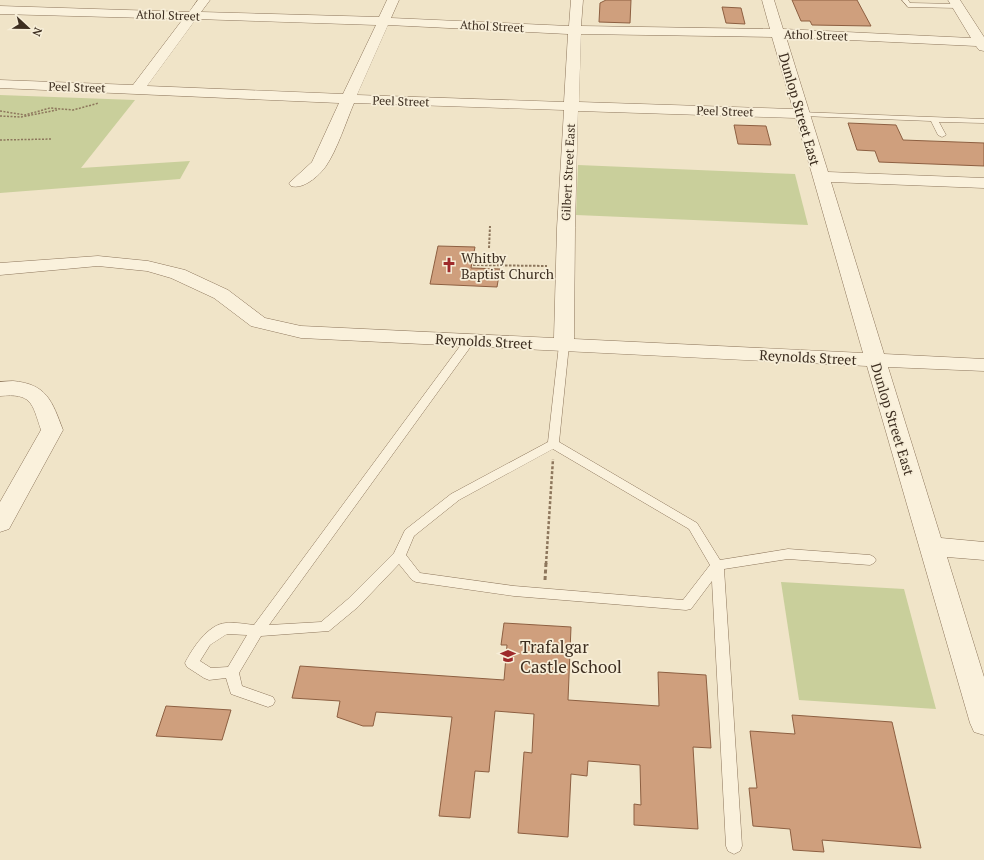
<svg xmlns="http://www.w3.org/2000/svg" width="984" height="860" viewBox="0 0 984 860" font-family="'PT Serif',serif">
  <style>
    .green { fill: #c9cf9b }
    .building { fill: #cf9f7d; stroke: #8d5f41 }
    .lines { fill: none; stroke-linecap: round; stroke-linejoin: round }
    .lane-casing { stroke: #8d765c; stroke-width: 1 }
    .street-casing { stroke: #8d765c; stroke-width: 1 }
    .path-far3 { stroke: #8d765c; stroke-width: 1.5; stroke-dasharray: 2 1.5; stroke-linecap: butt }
    .path-far2 { stroke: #8d765c; stroke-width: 2; stroke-dasharray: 2.5 1.5; stroke-linecap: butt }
    .path-far1 { stroke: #8d765c; stroke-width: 2.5; stroke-dasharray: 3 2; stroke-linecap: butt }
    .path { stroke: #8d765c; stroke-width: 3; stroke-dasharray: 4 2.5; stroke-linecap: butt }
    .lane { fill: #faf1dc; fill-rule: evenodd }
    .street { fill: #faf1dc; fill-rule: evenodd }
    .labels { text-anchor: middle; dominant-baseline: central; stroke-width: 3.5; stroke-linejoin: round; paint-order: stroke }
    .far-street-label { font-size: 12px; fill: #3d2e20; stroke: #f7eed8 }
    .street-label { font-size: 14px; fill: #3d2e20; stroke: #f7eed8 }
    .poi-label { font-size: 14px; fill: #3d2e20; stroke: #f7eed8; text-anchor: start }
    .near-poi-label { font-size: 17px; fill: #3d2e20; stroke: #f7eed8; text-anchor: start }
  </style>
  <rect width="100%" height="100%" fill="#f0e4c8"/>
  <!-- green -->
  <g class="green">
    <path d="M 0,95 L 135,100 L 81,168 L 190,161 L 180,179 L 0,193 Z"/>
    <path d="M 578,165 L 795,174 L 808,225 L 576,215 Z"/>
    <path d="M 781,582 L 904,589 L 936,709 L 799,700 Z"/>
  </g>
  <!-- building -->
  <g class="building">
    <path d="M 606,0 L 631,0 L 630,23 L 599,22 L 600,3 Z"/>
    <path d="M 792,0 L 857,0 L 871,26 L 812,25 L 810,21 L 801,21 Z"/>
    <path d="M 722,7 L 741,8 L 745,24 L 726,23 Z"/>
    <path d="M 848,123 L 896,125 L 903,140 L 984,143 L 984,166 L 879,162 L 875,151 L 857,150 Z"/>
    <path d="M 734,125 L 766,126 L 771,145 L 738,144 Z"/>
    <path d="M 438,246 L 475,247 L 471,268 L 500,269 L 497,287 L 430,284 Z"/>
    <path d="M 504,623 L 571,627 L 568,700 L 659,706 L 658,672 L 706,675 L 711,748 L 693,747 L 698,829 L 634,825 L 634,804 L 641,805 L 640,765 L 588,761 L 587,776 L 571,774 L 568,837 L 518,833 L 524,752 L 532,753 L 534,714 L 495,711 L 489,772 L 475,771 L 470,818 L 439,816 L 452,717 L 376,712 L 373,726 L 363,726 L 337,717 L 340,701 L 292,698 L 300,666 L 504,680 L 507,645 L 501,645 Z"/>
    <path d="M 166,706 L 231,710 L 222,740 L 156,736 Z"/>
    <path d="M 792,715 L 892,722 L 921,848 L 822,840 L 824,852 L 793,850 L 790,829 L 753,826 L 749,788 L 757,788 L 750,731 L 795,734 Z"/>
  </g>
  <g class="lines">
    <!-- lane casing -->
    <g class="lane-casing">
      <g id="lane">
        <path d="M 902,0 L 908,0 L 910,3 L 958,4 L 961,6 L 958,8 L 908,7 Z"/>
        <path d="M 799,112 L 984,119 L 984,123 L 939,122 L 946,135 L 942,137 L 938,135 L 931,121 L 802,116 L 798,114 Z"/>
        <path d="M 470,337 L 475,340 L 474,342 L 269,625 L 321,622 L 348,599 L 394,553 L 405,530 L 451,494 L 548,442 L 559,345 L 560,343 L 568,343 L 569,345 L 559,442 L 697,523 L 720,560 L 788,549 L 870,555 L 874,557 L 876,560 L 874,563 L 870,565 L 788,559 L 724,569 L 742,846 L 740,851 L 734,854 L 728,851 L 726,846 L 712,581 L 691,609 L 686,610 L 514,596 L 416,582 L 412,580 L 399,564 L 358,607 L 329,631 L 261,636 L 239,673 L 242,686 L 273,697 L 275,701 L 273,705 L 268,707 L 231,694 L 226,678 L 209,680 L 204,678 L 187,667 L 185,663 C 192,649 208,624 226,623 C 235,622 245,624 254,625 L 466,338 ZM 553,449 L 689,529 L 710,565 L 683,600 L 514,586 L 420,573 L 406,555 L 414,536 L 459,500 ZM 227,634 L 247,635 L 228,667 L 211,668 L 200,661 L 210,645 Z"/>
      </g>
    </g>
    <!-- street casing -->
    <g class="street-casing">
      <g id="street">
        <path d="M 198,0 L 210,0 L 201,12 L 379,17 L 387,0 L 399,0 L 391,18 L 569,26 L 571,0 L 583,0 L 581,26 L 770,29 L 762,0 L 774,0 L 783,29 L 971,38 L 948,0 L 960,0 L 984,37 L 984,51 L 979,50 L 976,46 L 786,37 L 828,172 L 984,178 L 984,188 L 831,182 L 884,354 L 984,359 L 984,371 L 888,367 L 941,538 L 984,542 L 984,560 L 947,557 L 984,677 L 984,735 L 974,732 L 970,723 L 867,366 L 301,338 L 251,326 L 214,298 L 171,278 L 147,271 L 98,266 L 0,275 L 0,263 L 98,256 L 148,261 L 185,270 L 228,290 L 265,318 L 301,326 L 554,338 L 557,228 L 564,110 L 354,103 C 346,122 337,150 326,166 C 319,176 303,190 291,186 L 289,183 L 312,162 L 339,103 L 0,88 L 0,80 L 133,85 L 183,19 L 0,14 L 0,6 L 189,12 ZM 196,19 L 376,25 L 343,94 L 147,86 ZM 388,25 L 568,34 L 564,102 L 357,95 ZM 581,34 L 772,37 L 793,109 L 579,102 ZM 578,111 L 796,118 L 863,353 L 574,339 L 575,228 Z"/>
        <path d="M 13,381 C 47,384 52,401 63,430 L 9,529 L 0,532 L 0,502 L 41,430 C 32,403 32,393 0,396 L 0,382 Z"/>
      </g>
    </g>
    <!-- path-far3 -->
    <g class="path-far3">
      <path d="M 0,111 L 25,115 L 50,108 L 73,110 L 99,103"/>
      <path d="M 0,116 L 21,117 L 57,110"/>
      <path d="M 0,140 L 52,139"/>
    </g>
    <!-- path-far2 -->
    <g class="path-far2">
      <path d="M 489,248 L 490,226"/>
      <path d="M 473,265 L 547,266"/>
    </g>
    <!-- path-far1 -->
    <path class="path-far1" d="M 546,564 L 553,459"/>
    <!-- path -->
    <path class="path" d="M 545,580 L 546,563"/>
    <!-- lane -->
    <use href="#lane" class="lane"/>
    <!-- street -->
    <use href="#street" class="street"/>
  </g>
  <!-- icons -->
  <defs>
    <g id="church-bare" transform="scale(1.2)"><path d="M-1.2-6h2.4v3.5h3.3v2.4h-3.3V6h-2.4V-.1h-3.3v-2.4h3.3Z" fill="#9e2a2b" stroke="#f7eed8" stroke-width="2.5" paint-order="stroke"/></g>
    <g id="school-bare" transform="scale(1.2)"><path d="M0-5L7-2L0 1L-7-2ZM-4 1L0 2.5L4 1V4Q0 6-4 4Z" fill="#9e2a2b" stroke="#f7eed8" stroke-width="2.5" paint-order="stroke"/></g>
  </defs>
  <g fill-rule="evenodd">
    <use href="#church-bare" x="449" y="265"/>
    <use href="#school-bare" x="508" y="656"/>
  </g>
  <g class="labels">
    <!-- far-street labels -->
    <g class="far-street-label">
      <text transform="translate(168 15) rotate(2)">Athol Street</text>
      <text transform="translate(492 26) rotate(3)">Athol Street</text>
      <text transform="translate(816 35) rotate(2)">Athol Street</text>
      <text transform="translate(77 87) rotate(2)">Peel Street</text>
      <text transform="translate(401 101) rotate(2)">Peel Street</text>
      <text transform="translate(725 111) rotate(2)">Peel Street</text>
      <text transform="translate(568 172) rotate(-87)">Gilbert Street East</text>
    </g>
    <!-- street labels -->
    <g class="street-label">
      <text transform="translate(800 109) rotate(74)">Dunlop Street East</text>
      <text transform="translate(484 341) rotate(3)">Reynolds Street</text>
      <text transform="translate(808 357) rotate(3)">Reynolds Street</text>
      <text transform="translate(893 419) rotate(73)">Dunlop Street East</text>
    </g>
    <!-- poi labels -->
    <g class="poi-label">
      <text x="461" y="257">Whitby<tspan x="461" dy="16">Baptist Church</tspan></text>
    </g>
    <!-- near-poi labels -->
    <g class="near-poi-label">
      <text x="520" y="646">Trafalgar<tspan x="520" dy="20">Castle School</tspan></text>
    </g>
  </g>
  <!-- north arrow -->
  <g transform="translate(28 28) rotate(112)" stroke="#f7eed8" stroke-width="3" paint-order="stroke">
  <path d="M0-3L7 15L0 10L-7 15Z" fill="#3d2e20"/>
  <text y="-6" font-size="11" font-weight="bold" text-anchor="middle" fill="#3d2e20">N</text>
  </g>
</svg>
